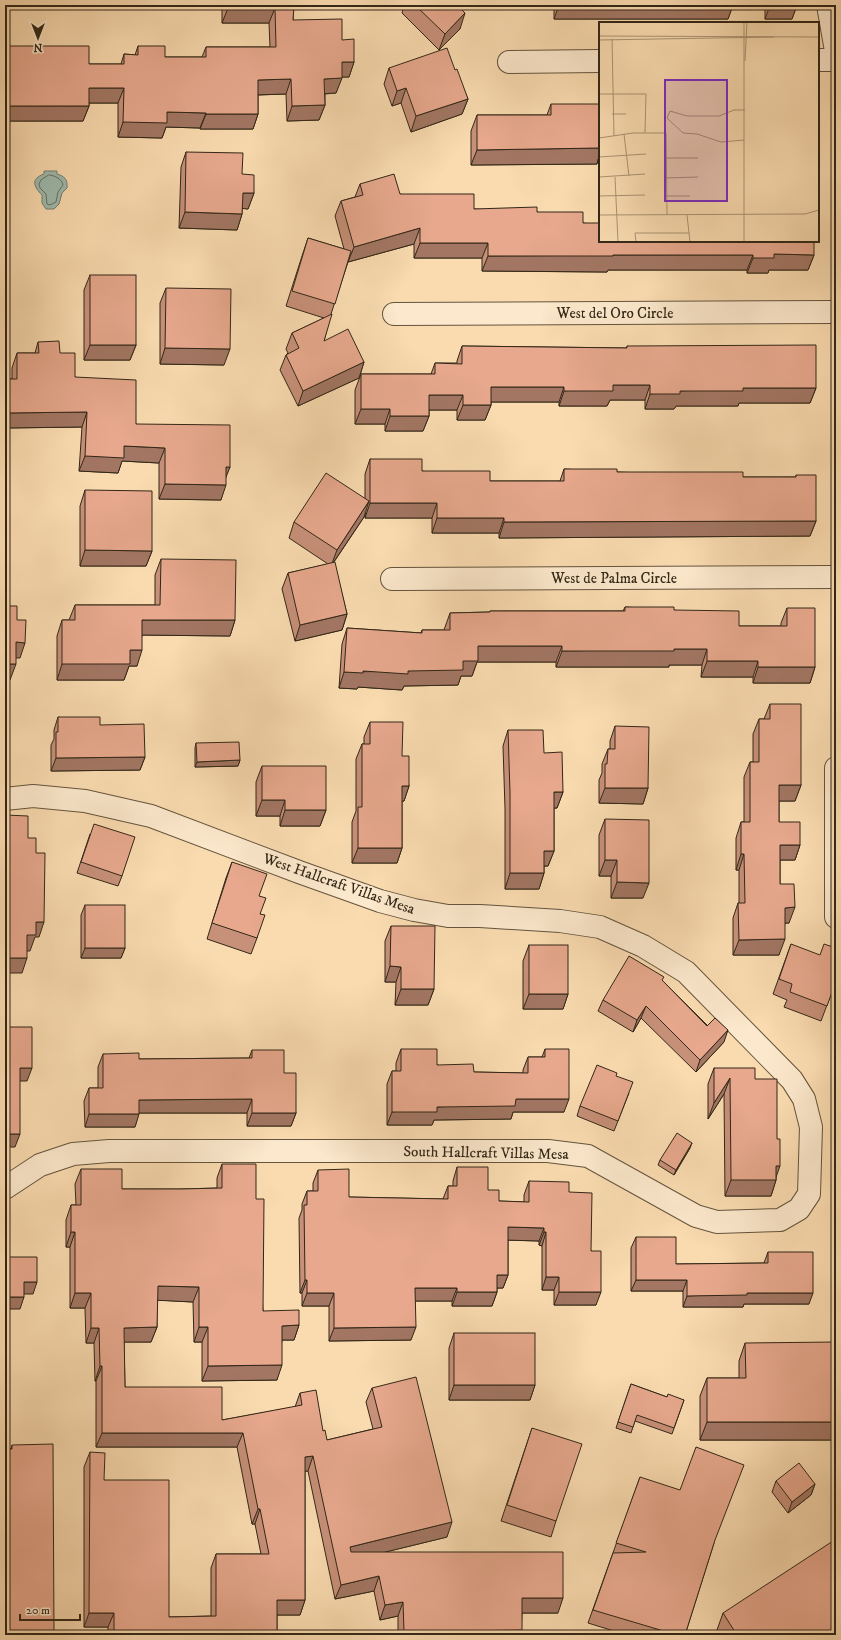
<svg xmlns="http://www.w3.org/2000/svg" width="841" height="1640" viewBox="0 0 841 1640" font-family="'IM FELL DW Pica',serif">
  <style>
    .water { fill: #9ebbaf; stroke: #738072 }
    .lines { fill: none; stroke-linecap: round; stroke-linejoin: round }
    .shore { stroke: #687163; stroke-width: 1 }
    .street-casing { stroke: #64543d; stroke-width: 24 }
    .street { stroke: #fce8cc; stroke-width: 22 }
    .wall { fill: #c79079; stroke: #322717 }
    .shaded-wall { fill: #a27663; stroke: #322717 }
    .building { fill: #e7a88d; stroke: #322717 }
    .labels { text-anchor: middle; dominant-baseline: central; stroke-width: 3.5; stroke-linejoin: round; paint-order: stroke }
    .street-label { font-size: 15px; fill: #322717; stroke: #fce8cc }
    .inset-road { fill: none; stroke: #aa9373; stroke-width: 1 }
    .view { fill: #7b2cbf; fill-opacity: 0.15; stroke: #7b2cbf; stroke-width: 2 }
    .inset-edge { fill: none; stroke: #322717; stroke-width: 2 }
  </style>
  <rect width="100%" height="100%" fill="#fadbb0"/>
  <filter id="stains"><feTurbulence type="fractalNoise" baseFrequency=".005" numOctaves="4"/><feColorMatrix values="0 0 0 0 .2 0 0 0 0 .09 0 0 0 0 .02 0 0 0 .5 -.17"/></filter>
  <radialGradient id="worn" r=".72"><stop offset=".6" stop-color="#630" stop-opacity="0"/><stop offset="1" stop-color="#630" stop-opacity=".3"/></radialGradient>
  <!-- water -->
  <path class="water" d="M 44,171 L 57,171 L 57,174 C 64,176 68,179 67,188 L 62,193 L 59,204 L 54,209 L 46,209 L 42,203 L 42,195 C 34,187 30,179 44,174 Z"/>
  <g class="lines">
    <!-- shore -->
    <path class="shore" d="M 49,175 C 54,175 62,179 63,185 L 58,192 L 56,202 L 50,205 L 47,204 L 46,194 L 40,188 L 39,184 L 41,180 Z"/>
    <!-- street casing -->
    <g class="street-casing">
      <g id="street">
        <path d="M 828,5 L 836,51"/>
        <path d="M 818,60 L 836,60"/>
        <path d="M 509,62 L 600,61"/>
        <path d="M 394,314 L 836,312"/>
        <path d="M 392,579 L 836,577"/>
        <path d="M 836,768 L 836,917"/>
        <path d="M 5,799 L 33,796 L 85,801 L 151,816 L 299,872 L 380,901 L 414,910 L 448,916 L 480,916 L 560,921 L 600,927 L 643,946 L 686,972 L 792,1080 L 804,1099 L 811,1127 L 809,1194 L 799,1209 L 780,1220 L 717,1222 L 696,1216 L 588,1156 L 548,1151 L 109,1151 L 73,1154 L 40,1165 L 5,1188"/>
      </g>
    </g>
    <!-- street -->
    <use href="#street" class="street"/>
  </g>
  <!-- wall -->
  <g class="wall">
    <path d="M 222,5 L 294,5 L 293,20 L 342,40 L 354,62 L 349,77 L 342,77 L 336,93 L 325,94 L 325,105 L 319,120 L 287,121 L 286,94 L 258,95 L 258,114 L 253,129 L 200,129 L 200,128 L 166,127 L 162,138 L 118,137 L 118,103 L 89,103 L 89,106 L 83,121 L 5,121 L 89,64 L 121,64 L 124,54 L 135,55 L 138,46 L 165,57 L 202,57 L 206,47 L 270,47 L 269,23 L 222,23 Z"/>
    <path d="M 404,5 L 457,5 L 460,29 L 439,50 L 402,13 Z"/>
    <path d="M 554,5 L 733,5 L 728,19 L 554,19 Z"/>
    <path d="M 765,5 L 797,5 L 792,19 L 765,19 Z"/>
    <path d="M 389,68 L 455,70 L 468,99 L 462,114 L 411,132 L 401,103 L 392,106 L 384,84 Z"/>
    <path d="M 551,104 L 598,159 L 597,164 L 471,165 L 471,131 L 477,115 L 547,115 Z"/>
    <path d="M 186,152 L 242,174 L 254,193 L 248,209 L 242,208 L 242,214 L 237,230 L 179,228 L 181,167 Z"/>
    <path d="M 360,184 L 400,194 L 474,209 L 537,212 L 583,223 L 814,255 L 808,270 L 769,270 L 768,273 L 747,273 L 747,270 L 608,270 L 607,272 L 482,271 L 482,258 L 414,258 L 414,244 L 348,262 L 331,314 L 324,341 L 364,362 L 359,378 L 298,406 L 280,370 L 286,355 L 288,353 L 286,349 L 292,333 L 324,318 L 286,306 L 303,253 L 308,238 L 344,249 L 335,216 L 341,201 L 355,197 Z"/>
    <path d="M 90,275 L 136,345 L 130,360 L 84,360 L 84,290 Z"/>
    <path d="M 166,288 L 224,365 L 160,364 L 160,303 Z"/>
    <path d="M 38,342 L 60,353 L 75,377 L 136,424 L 230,467 L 226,476 L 221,500 L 159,499 L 159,463 L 122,461 L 118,473 L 79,471 L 82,427 L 6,428 L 5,448 L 5,379 L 12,379 L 12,368 L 17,353 L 35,353 Z"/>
    <path d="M 462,346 L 627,348 L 627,346 L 816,388 L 810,403 L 739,403 L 738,406 L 676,406 L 674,409 L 645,409 L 645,400 L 610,400 L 607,406 L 559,406 L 559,402 L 491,402 L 491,405 L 485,420 L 457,420 L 457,410 L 429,410 L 429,416 L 423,431 L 385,431 L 385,424 L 355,424 L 355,390 L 361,374 L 431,374 L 435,363 L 457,363 L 457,361 Z"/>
    <path d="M 370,459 L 422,471 L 490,481 L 560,481 L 564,469 L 617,472 L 743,477 L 796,477 L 796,475 L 816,521 L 810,536 L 499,538 L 499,533 L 432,533 L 432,518 L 365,518 L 365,513 L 364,517 L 334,562 L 347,614 L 342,630 L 295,641 L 282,589 L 288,573 L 328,564 L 289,538 L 294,522 L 365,499 L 365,474 Z"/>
    <path d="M 85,490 L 152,551 L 146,566 L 80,566 L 80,506 Z"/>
    <path d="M 161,559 L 235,620 L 230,636 L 142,635 L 137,666 L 129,666 L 124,680 L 57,680 L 57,636 L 62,620 L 69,620 L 75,605 L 155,605 L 155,575 Z"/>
    <path d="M 625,607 L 674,610 L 739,626 L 781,626 L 781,623 L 787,608 L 815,667 L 810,683 L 753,683 L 753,677 L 701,677 L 702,665 L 669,665 L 669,667 L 556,667 L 556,662 L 477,662 L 472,676 L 461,676 L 458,685 L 404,686 L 402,690 L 358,687 L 357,689 L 339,688 L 342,644 L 347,628 L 421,633 L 422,630 L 444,630 L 450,613 L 489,612 L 490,611 L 623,611 Z"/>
    <path d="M 770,704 L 801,785 L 795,801 L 779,801 L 779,822 L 800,845 L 795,860 L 780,860 L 780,884 L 789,923 L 785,923 L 779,955 L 733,955 L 733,918 L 738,903 L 739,903 L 739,870 L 736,870 L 736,838 L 741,822 L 744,822 L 744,777 L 750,762 L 753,762 L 753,734 L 759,719 L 764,719 Z"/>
    <path d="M 58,717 L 100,725 L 145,757 L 140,770 L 51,771 L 51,745 L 54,739 L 54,730 Z"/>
    <path d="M 370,722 L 402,756 L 409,786 L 404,801 L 402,801 L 402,848 L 397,863 L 352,863 L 352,822 L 356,811 L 356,759 L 362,744 L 364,744 L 364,737 Z"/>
    <path d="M 615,726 L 648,788 L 643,804 L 599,803 L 599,780 L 602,773 L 602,764 L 608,749 L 610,749 L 610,741 Z"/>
    <path d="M 508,730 L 544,753 L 563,792 L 557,808 L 554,808 L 554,851 L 548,866 L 544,866 L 544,873 L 539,889 L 505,889 L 505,809 L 503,746 Z"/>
    <path d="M 196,743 L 240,760 L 238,766 L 195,767 L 195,748 Z"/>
    <path d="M 262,766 L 326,810 L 320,826 L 280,826 L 280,816 L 256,816 L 256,782 Z"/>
    <path d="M 605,819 L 643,898 L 611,898 L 611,876 L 599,876 L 599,835 Z"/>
    <path d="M 90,834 L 122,876 L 118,886 L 77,873 Z"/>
    <path d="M 232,862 L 259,896 L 260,914 L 257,938 L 251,954 L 207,939 L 226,878 Z"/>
    <path d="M 85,905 L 125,948 L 121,958 L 81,958 L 81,915 Z"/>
    <path d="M 391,926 L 434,989 L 428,1005 L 395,1005 L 396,982 L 385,982 L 385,941 Z"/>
    <path d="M 791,944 L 836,981 L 821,1021 L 784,1007 L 787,1000 L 773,994 Z"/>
    <path d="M 529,945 L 568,994 L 563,1009 L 523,1009 L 523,961 Z"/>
    <path d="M 662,980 L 724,1042 L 696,1072 L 641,1018 L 633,1032 L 598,1011 L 603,1000 Z"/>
    <path d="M 401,1049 L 437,1065 L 474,1072 L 523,1073 L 523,1070 L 528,1057 L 542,1057 L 545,1049 L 564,1112 L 513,1112 L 511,1119 L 434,1120 L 432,1125 L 387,1125 L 387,1084 L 392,1071 L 396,1071 L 396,1063 Z"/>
    <path d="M 252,1050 L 284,1073 L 296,1113 L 291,1126 L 247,1126 L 247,1113 L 139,1113 L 135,1127 L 85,1127 L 84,1101 L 89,1088 L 98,1088 L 98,1067 L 103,1054 L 139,1059 L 249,1058 Z"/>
    <path d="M 714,1068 L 755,1079 L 776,1176 L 776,1180 L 771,1196 L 725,1196 L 724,1094 L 708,1119 L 708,1084 Z"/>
    <path d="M 629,1093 L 614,1131 L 577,1116 L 580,1106 Z"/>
    <path d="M 690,1148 L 674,1175 L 658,1165 L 660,1160 Z"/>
    <path d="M 222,1164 L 256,1199 L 263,1311 L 299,1325 L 294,1340 L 282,1340 L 277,1380 L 202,1381 L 202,1342 L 194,1342 L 193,1302 L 157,1300 L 157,1327 L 151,1342 L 124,1342 L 125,1387 L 222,1420 L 295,1407 L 300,1393 L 323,1431 L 327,1440 L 373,1429 L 366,1402 L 372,1388 L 447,1537 L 385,1552 L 558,1613 L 522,1613 L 521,1635 L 398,1635 L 398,1616 L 380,1620 L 374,1591 L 335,1599 L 308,1471 L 305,1471 L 305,1600 L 300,1615 L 277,1615 L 277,1635 L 108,1635 L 108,1627 L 84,1627 L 84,1467 L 90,1452 L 104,1480 L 169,1617 L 211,1616 L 211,1568 L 216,1554 L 261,1554 L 255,1524 L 252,1524 L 237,1447 L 96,1447 L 96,1381 L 95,1381 L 94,1343 L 86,1343 L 85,1308 L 70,1308 L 70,1247 L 66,1247 L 66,1220 L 71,1205 L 76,1205 L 75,1184 L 81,1169 L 122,1189 L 180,1189 L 217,1188 L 217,1178 Z"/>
    <path d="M 457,1167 L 488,1190 L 499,1201 L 524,1202 L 524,1195 L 529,1181 L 569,1192 L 591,1251 L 596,1305 L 554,1305 L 554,1290 L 542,1290 L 542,1246 L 539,1245 L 539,1241 L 508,1240 L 508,1275 L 503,1288 L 497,1288 L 497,1292 L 492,1306 L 452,1306 L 452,1301 L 415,1301 L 411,1340 L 329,1341 L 329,1306 L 302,1306 L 302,1293 L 300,1293 L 299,1218 L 302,1210 L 302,1204 L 307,1191 L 313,1191 L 313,1183 L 318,1170 L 349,1197 L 443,1199 L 448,1186 L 453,1186 L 453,1181 Z"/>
    <path d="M 636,1237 L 676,1264 L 764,1263 L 768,1252 L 809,1304 L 744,1304 L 743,1307 L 683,1307 L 683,1291 L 631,1291 L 631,1248 Z"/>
    <path d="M 454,1333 L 535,1385 L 530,1400 L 449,1400 L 449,1348 Z"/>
    <path d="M 745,1343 L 836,1440 L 700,1440 L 700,1396 L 707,1378 L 739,1378 L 739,1361 Z"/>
    <path d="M 631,1384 L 667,1397 L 684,1400 L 672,1434 L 635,1421 L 631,1433 L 616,1428 Z"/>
    <path d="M 532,1428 L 556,1521 L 551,1537 L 501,1521 Z"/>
    <path d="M 12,1445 L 54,1635 L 5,1635 L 5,1453 L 7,1449 L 11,1449 Z"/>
    <path d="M 640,1477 L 714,1543 L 685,1635 L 627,1635 L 588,1623 Z"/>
    <path d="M 776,1481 L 815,1484 L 811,1495 L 788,1513 L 772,1492 Z"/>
    <path d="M 723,1613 L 836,1635 L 720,1635 L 717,1630 Z"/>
  </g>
  <!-- shaded-wall -->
  <g class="shaded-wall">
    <path d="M 559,5 L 733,5 L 728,19 L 554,19 Z"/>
    <path d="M 770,5 L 797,5 L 792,19 L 765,19 Z"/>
    <path d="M 228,8 L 275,8 L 269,23 L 222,23 Z"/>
    <path d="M 465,13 L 460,29 L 439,50 L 445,34 Z"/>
    <path d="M 342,62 L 354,62 L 349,77 L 336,77 Z"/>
    <path d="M 342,78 L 336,93 L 319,94 L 324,79 Z"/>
    <path d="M 291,79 L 286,94 L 253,95 L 258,80 Z"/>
    <path d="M 89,88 L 124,88 L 118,103 L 83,103 Z"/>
    <path d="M 406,88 L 401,103 L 392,106 L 397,91 Z"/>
    <path d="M 468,99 L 462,114 L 411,132 L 416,116 Z"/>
    <path d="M 325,105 L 319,120 L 287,121 L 292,106 Z"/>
    <path d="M 5,106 L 89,106 L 83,121 L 5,121 Z"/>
    <path d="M 167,112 L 206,113 L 200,128 L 166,127 L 162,138 L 118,137 L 123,122 Z"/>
    <path d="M 206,114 L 258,114 L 253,129 L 200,129 Z"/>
    <path d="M 600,148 L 600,159 L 598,159 L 597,164 L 471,165 L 477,150 Z"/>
    <path d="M 243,193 L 254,193 L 248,209 L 237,208 Z"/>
    <path d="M 185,212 L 242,214 L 237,230 L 179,228 Z"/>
    <path d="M 5,223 L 8,223 L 5,231 Z"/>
    <path d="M 420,228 L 414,244 L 348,262 L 354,247 Z"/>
    <path d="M 420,243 L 488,243 L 482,258 L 414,258 Z"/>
    <path d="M 774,254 L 814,255 L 808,270 L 769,270 L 768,273 L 747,273 L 753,258 Z"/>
    <path d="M 613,255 L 753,255 L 747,270 L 608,270 L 607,272 L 482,271 L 488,256 Z"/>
    <path d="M 90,345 L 136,345 L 130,360 L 84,360 Z"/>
    <path d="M 165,348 L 230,349 L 224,365 L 160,364 Z"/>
    <path d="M 364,362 L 359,378 L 298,406 L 303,391 Z"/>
    <path d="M 613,385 L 650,385 L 645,400 L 610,400 L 607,406 L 559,406 L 564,391 Z"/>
    <path d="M 491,387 L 564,387 L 559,402 L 485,402 Z"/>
    <path d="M 743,388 L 816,388 L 810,403 L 739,403 L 738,406 L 676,406 L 674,409 L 645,409 L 650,394 L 680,391 Z"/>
    <path d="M 429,395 L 463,395 L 457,410 L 423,410 Z"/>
    <path d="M 463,405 L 491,405 L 485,420 L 457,420 Z"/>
    <path d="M 361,409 L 390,409 L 385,424 L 355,424 Z"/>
    <path d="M 87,412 L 82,427 L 5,428 L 6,413 Z"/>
    <path d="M 390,416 L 429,416 L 423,431 L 385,431 Z"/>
    <path d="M 124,446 L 165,448 L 159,463 L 122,461 L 118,473 L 79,471 L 85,456 Z"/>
    <path d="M 226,467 L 230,467 L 224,482 Z"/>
    <path d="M 165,484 L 226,485 L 221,500 L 159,499 Z"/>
    <path d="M 369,501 L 364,517 L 331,566 L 337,550 Z"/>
    <path d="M 370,503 L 437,503 L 432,518 L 365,518 Z"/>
    <path d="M 437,518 L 504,518 L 499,533 L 432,533 Z"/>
    <path d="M 816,521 L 810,536 L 499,538 L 504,522 Z"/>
    <path d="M 85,550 L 152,551 L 146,566 L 80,566 Z"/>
    <path d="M 347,614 L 342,630 L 295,641 L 300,625 Z"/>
    <path d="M 142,620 L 235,620 L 230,636 L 137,635 Z"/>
    <path d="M 16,642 L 25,643 L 20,658 L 11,658 Z"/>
    <path d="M 478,646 L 562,646 L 556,662 L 477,662 L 472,676 L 461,676 L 458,685 L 404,686 L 402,690 L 358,687 L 357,689 L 339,688 L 344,672 L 408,671 L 463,661 Z"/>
    <path d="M 674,649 L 707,649 L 702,665 L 669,665 L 669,667 L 556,667 L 562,651 Z"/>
    <path d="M 130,650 L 142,650 L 137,666 L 129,666 L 124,680 L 57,680 L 62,664 Z"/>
    <path d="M 707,661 L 758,661 L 753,677 L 701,677 Z"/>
    <path d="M 5,664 L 16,664 L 10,680 L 5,680 Z"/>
    <path d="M 758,667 L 815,667 L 810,683 L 753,683 Z"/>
    <path d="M 5,744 L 8,744 L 5,751 Z"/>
    <path d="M 145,757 L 140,770 L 51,771 L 56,758 Z"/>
    <path d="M 240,760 L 238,766 L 195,767 L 197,762 Z"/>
    <path d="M 779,785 L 801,785 L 795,801 L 774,801 Z"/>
    <path d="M 402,786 L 409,786 L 404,801 L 397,801 Z"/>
    <path d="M 605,788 L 648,788 L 643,804 L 599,803 Z"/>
    <path d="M 554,792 L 563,792 L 557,808 L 548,808 Z"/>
    <path d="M 262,800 L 285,800 L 280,816 L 256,816 Z"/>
    <path d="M 285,810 L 326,810 L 320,826 L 280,826 Z"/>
    <path d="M 780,845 L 800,845 L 795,860 L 774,860 Z"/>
    <path d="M 358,848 L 402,848 L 397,863 L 352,863 Z"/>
    <path d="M 544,851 L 554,851 L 548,866 L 539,866 Z"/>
    <path d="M 741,854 L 744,854 L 739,870 L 736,870 Z"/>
    <path d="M 605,860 L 617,860 L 611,876 L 599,876 Z"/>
    <path d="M 510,873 L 544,873 L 539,889 L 505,889 Z"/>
    <path d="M 617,882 L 649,883 L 643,898 L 611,898 Z"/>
    <path d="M 795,907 L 789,923 L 779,923 L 785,908 Z"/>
    <path d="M 36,922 L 44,922 L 39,937 L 35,937 L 30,951 L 22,951 L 27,935 Z"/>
    <path d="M 785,939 L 779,955 L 733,955 L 739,940 Z"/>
    <path d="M 85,948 L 125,948 L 121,958 L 81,958 Z"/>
    <path d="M 5,958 L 27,958 L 22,973 L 5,973 Z"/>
    <path d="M 390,966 L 401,967 L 396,982 L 385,982 Z"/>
    <path d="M 401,989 L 434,989 L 428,1005 L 395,1005 Z"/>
    <path d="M 529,994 L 568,994 L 563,1009 L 523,1009 Z"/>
    <path d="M 646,1006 L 641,1018 L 633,1032 L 637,1020 Z"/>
    <path d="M 728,1030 L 724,1042 L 696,1072 L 700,1060 Z"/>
    <path d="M 20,1068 L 32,1068 L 27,1081 L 15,1081 Z"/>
    <path d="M 730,1078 L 724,1094 L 708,1119 L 714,1103 Z"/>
    <path d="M 252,1099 L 247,1113 L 135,1113 L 139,1100 Z"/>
    <path d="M 516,1099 L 569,1099 L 564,1112 L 513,1112 L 511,1119 L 434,1120 L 432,1125 L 387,1125 L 392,1112 Z"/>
    <path d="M 252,1113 L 296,1113 L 291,1126 L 247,1126 Z"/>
    <path d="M 89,1114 L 139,1114 L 135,1127 L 85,1127 Z"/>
    <path d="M 5,1134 L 20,1134 L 15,1147 L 5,1147 Z"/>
    <path d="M 692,1143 L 690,1148 L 674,1175 L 676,1170 Z"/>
    <path d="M 776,1166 L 780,1166 L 775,1180 L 776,1180 L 771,1196 L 725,1196 L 731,1180 Z"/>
    <path d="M 508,1227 L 544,1228 L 539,1241 L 503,1240 Z"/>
    <path d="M 71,1232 L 75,1232 L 70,1247 L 66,1247 Z"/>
    <path d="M 544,1232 L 546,1232 L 542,1246 L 539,1245 Z"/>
    <path d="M 497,1275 L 508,1275 L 503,1288 L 492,1288 Z"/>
    <path d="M 546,1277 L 559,1277 L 554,1290 L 542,1290 Z"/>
    <path d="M 305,1280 L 307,1280 L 302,1293 L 300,1293 Z"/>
    <path d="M 636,1280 L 687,1280 L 683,1291 L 631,1291 Z"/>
    <path d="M 24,1282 L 37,1282 L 33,1294 L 20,1294 Z"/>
    <path d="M 158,1286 L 199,1287 L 193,1302 L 152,1300 Z"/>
    <path d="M 415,1288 L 457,1288 L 452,1301 L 410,1301 Z"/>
    <path d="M 457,1292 L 497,1292 L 492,1306 L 452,1306 Z"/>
    <path d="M 559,1292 L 601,1292 L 596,1305 L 554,1305 Z"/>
    <path d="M 75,1293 L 91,1293 L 85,1308 L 70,1308 Z"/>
    <path d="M 307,1293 L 334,1293 L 329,1306 L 302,1306 Z"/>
    <path d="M 747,1293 L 813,1293 L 809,1304 L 744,1304 L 743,1307 L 683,1307 L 687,1296 Z"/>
    <path d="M 5,1297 L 24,1297 L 20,1309 L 5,1309 Z"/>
    <path d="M 299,1325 L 294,1340 L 276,1340 L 282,1326 Z"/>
    <path d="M 157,1327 L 151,1342 L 119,1342 L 124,1328 Z"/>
    <path d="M 199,1327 L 208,1327 L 202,1342 L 194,1342 Z"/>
    <path d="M 416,1327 L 411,1340 L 329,1341 L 334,1328 Z"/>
    <path d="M 91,1328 L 99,1328 L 94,1343 L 86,1343 Z"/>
    <path d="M 282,1365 L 277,1380 L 202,1381 L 208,1366 Z"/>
    <path d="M 100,1366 L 102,1366 L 96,1381 L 95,1381 Z"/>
    <path d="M 454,1385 L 535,1385 L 530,1400 L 449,1400 Z"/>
    <path d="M 707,1422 L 836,1422 L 836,1440 L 700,1440 Z"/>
    <path d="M 102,1433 L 243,1433 L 237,1447 L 96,1447 Z"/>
    <path d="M 313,1456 L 308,1471 L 300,1472 L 305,1457 Z"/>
    <path d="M 815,1484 L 811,1495 L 788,1513 L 792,1502 Z"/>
    <path d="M 258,1509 L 260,1509 L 255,1524 L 252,1524 Z"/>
    <path d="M 452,1522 L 447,1537 L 345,1562 L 350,1547 Z"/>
    <path d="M 379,1576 L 374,1591 L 335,1599 L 341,1585 Z"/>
    <path d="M 522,1598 L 563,1598 L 558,1613 L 517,1613 Z"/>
    <path d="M 277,1600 L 305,1600 L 300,1615 L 272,1615 Z"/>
    <path d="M 403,1602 L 398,1616 L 380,1620 L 385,1605 Z"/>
    <path d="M 89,1613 L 114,1613 L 108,1627 L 84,1627 Z"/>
    <path d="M 522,1630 L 521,1635 L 403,1635 L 404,1632 Z"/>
    <path d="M 277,1633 L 277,1635 L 113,1635 L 114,1634 Z"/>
  </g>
  <!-- building -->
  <g class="building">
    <path d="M 228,5 L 294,5 L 293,20 L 342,19 L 342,40 L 354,39 L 354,62 L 342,62 L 342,78 L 324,79 L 325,105 L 292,106 L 291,79 L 258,80 L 258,114 L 206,114 L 206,113 L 167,112 L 167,123 L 123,122 L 124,88 L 89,88 L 89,106 L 5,106 L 5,114 L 5,46 L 89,46 L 89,64 L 124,64 L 124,54 L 138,55 L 138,46 L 165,46 L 165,57 L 206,57 L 206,47 L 276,47 L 275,8 L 228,8 Z"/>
    <path d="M 415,5 L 457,5 L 465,13 L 445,34 Z"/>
    <path d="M 447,48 L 455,70 L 457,69 L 468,99 L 416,116 L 406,88 L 397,91 L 389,68 Z"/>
    <path d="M 551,104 L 600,104 L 600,148 L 477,150 L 477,115 L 551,115 Z"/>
    <path d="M 186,152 L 243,153 L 242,174 L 254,175 L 254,193 L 243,193 L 242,214 L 185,212 Z"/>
    <rect x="5" y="157" width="3" height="66"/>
    <path d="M 394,174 L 400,194 L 474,194 L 474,209 L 537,207 L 537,212 L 583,212 L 583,223 L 600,223 L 600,241 L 814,241 L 814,255 L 774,254 L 774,258 L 753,258 L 753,255 L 613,255 L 613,256 L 488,256 L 488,243 L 420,243 L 420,228 L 354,247 L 341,201 L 363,195 L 360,184 Z"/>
    <path d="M 308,238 L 351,251 L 335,304 L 292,291 Z"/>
    <path d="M 5,270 L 6,270 L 7,345 L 5,345 Z"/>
    <rect x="90" y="275" width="46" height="70"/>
    <path d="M 166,288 L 231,289 L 230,349 L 165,348 Z"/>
    <path d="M 332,314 L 324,341 L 348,329 L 364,362 L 303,391 L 286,355 L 299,348 L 292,333 Z"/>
    <path d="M 59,341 L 60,353 L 75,353 L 75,377 L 136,380 L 136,424 L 230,425 L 230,467 L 226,467 L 226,485 L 165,484 L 165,448 L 124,446 L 124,458 L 85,456 L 87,412 L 6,413 L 5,446 L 5,379 L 17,379 L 17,353 L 39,353 L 38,342 Z"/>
    <path d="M 816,345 L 816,388 L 743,388 L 743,391 L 680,391 L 680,394 L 650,394 L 650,385 L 613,385 L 613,391 L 564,391 L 564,387 L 491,387 L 491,405 L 463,405 L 463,395 L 429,395 L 429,416 L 390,416 L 390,409 L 361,409 L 361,374 L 435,374 L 435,363 L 462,364 L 462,346 L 627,348 L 627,346 Z"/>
    <path d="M 370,459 L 422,459 L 422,471 L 490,471 L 490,481 L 564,481 L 564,469 L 617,469 L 617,472 L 743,472 L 743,477 L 796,477 L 796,475 L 816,475 L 816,521 L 504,522 L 504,518 L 437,518 L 437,503 L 370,503 Z"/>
    <path d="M 326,473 L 369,501 L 337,550 L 294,522 Z"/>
    <path d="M 85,490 L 152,491 L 152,551 L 85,550 Z"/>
    <path d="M 5,507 L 6,507 L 7,535 L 5,535 Z"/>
    <path d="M 161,559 L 236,560 L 235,620 L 142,620 L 142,650 L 130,650 L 130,664 L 62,664 L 62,620 L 75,620 L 75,605 L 160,605 Z"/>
    <path d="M 335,562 L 347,614 L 300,625 L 288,573 Z"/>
    <path d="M 5,606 L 17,606 L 17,620 L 26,620 L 25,643 L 16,642 L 16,664 L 5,664 Z"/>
    <path d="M 625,607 L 674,607 L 674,610 L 739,611 L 739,626 L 787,626 L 787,608 L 815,608 L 815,667 L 758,667 L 758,661 L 707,661 L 707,649 L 674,649 L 674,651 L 562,651 L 562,646 L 478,646 L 478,661 L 463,661 L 463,670 L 408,671 L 408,674 L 363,671 L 363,673 L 344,672 L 347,628 L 422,633 L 422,630 L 450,630 L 450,613 L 490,612 L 490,611 L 625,611 Z"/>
    <path d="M 770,704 L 801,704 L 801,785 L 779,785 L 779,822 L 800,822 L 800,845 L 780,845 L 780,884 L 794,884 L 795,907 L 785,908 L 785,939 L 739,940 L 738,903 L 745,903 L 744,854 L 741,854 L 741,822 L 750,822 L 750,762 L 759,762 L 759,719 L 770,719 Z"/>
    <path d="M 58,717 L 100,717 L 100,725 L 144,724 L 145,757 L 56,758 L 56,732 L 58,732 Z"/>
    <rect x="5" y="721" width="3" height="23"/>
    <path d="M 370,722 L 403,722 L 402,756 L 409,756 L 409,786 L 402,786 L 402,848 L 358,848 L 358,807 L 362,807 L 362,744 L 370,744 Z"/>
    <path d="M 615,726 L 649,727 L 648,788 L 605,788 L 605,764 L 607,764 L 608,749 L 615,749 Z"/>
    <path d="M 508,730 L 543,730 L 544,753 L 562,752 L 563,792 L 554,792 L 554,851 L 544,851 L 544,873 L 510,873 L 510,793 Z"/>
    <path d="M 239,742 L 240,760 L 197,762 L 196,743 Z"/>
    <path d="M 262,766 L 326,766 L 326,810 L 285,810 L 285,800 L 262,800 Z"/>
    <path d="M 5,815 L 28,816 L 28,838 L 36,838 L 36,853 L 45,853 L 44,922 L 36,922 L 36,935 L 27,935 L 27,958 L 5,958 Z"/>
    <path d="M 605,819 L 649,820 L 649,883 L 617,882 L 617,860 L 605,860 Z"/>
    <path d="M 94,824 L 135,837 L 122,876 L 81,862 Z"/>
    <path d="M 232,862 L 267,874 L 259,896 L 266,898 L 260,914 L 265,915 L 257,938 L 212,923 Z"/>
    <rect x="85" y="905" width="40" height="43"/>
    <path d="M 391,926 L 435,926 L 434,989 L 401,989 L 401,967 L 390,966 Z"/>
    <path d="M 791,944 L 820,955 L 824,944 L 836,948 L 836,981 L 827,1006 L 790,992 L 792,984 L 779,979 Z"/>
    <rect x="529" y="945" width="39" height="49"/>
    <path d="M 629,956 L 664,977 L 662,980 L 707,1026 L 715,1018 L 728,1030 L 700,1060 L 646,1006 L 637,1020 L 603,1000 Z"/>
    <path d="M 5,1027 L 32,1027 L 32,1068 L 20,1068 L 20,1134 L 5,1134 Z"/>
    <path d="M 401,1049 L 437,1049 L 437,1065 L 473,1064 L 474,1072 L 528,1073 L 528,1057 L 545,1057 L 545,1049 L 569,1049 L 569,1099 L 516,1099 L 515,1106 L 437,1107 L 437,1112 L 392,1112 L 392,1071 L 401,1071 Z"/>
    <path d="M 252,1050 L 284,1050 L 284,1073 L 296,1073 L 296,1113 L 252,1113 L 252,1099 L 139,1100 L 139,1114 L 89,1114 L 89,1088 L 103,1088 L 103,1054 L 139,1053 L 139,1059 L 252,1058 Z"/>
    <path d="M 597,1065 L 617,1073 L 616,1076 L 633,1082 L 618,1121 L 580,1106 Z"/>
    <path d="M 714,1068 L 755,1068 L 755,1079 L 777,1079 L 777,1139 L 780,1139 L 780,1166 L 776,1166 L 776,1180 L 731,1180 L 730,1078 L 714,1103 Z"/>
    <path d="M 677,1133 L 692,1143 L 676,1170 L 660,1160 Z"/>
    <path d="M 222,1164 L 256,1164 L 256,1199 L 264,1199 L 263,1311 L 299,1310 L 299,1325 L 282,1326 L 282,1365 L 208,1366 L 208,1327 L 199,1327 L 199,1287 L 158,1286 L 157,1327 L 124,1328 L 125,1387 L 222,1387 L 222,1420 L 302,1405 L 300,1393 L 316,1390 L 323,1431 L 325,1430 L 327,1440 L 382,1427 L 372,1388 L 416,1377 L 452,1522 L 350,1547 L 351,1552 L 563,1552 L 563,1598 L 522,1598 L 522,1630 L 404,1632 L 403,1602 L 385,1605 L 379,1576 L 341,1585 L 313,1456 L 305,1457 L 305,1600 L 277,1600 L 277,1633 L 114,1634 L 114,1613 L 89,1613 L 90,1452 L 105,1453 L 104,1480 L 169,1480 L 169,1617 L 216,1616 L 216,1554 L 269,1554 L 260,1509 L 258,1509 L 243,1433 L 102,1433 L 102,1366 L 100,1366 L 99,1328 L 91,1328 L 91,1293 L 75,1293 L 75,1232 L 71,1232 L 71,1205 L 81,1205 L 81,1169 L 122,1169 L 122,1189 L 180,1189 L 222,1188 Z"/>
    <path d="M 457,1167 L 488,1167 L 488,1190 L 499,1190 L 499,1201 L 529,1202 L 529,1181 L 569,1182 L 569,1192 L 592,1193 L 591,1251 L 601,1251 L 601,1292 L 559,1292 L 559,1277 L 546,1277 L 546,1232 L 544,1232 L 544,1228 L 508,1227 L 508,1275 L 497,1275 L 497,1292 L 457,1292 L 457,1288 L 415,1288 L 416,1327 L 334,1328 L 334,1293 L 307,1293 L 307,1280 L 305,1280 L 304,1205 L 307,1205 L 307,1191 L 318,1191 L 318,1170 L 349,1169 L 349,1197 L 448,1199 L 448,1186 L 457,1186 Z"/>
    <path d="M 636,1237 L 676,1237 L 676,1264 L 768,1263 L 768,1252 L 813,1252 L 813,1293 L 747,1293 L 747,1295 L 687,1296 L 687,1280 L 636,1280 Z"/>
    <path d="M 5,1257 L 37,1257 L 37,1282 L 24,1282 L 24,1297 L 5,1297 Z"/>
    <rect x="454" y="1333" width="81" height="52"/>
    <path d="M 836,1342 L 836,1422 L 707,1422 L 707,1378 L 746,1378 L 745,1343 Z"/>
    <path d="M 631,1384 L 667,1397 L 668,1394 L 684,1400 L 674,1428 L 637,1415 L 633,1427 L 618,1422 Z"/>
    <path d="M 532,1428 L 582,1444 L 556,1521 L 507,1505 Z"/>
    <path d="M 53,1444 L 54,1635 L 5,1635 L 5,1598 L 8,1598 L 7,1449 L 12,1449 L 12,1445 Z"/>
    <path d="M 696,1447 L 744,1465 L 715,1540 L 685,1635 L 677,1635 L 593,1610 L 613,1553 L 646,1552 L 616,1543 L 640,1477 L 680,1490 Z"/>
    <path d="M 799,1463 L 815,1484 L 792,1502 L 776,1481 Z"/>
    <path d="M 836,1539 L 836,1635 L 737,1635 L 723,1613 Z"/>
  </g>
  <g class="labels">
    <!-- street labels -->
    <g class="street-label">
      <text x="615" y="313">West del Oro Circle</text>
      <text x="614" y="578">West de Palma Circle</text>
      <text transform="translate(339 884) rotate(19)">West Hallcraft Villas Mesa</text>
      <text transform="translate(486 1153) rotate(1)">South Hallcraft Villas Mesa</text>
    </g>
  </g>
  <!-- overview -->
  <g transform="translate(599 22)">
    <rect width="220" height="220" fill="#fadbb0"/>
    <path class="inset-road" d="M 145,0 L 145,220M 0,14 L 220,15M 13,17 L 15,114M 0,18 L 175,15M 146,39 L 148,0M 0,72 L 47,72 L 46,111M 13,92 L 27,92M 25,112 L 30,154M 0,116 L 34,111 L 67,111 L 68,193M 145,118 L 122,120 L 98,112 L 84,111 L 68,96 L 71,89 L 88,94 L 120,94 L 135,88 L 146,88M 0,135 L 47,132M 66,136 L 99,136M 0,155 L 46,152M 16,155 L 19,220M 66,156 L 99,155M 0,174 L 46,173M 66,174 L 91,174M 0,193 L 206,192 L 220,188M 88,193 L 91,220M 37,220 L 36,211 L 90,211"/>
    <path class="view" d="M 66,58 L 128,58 L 128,179 L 66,179 Z"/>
    <rect width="220" height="220" class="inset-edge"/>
  </g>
  <!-- margin -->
  <rect width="841" height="1640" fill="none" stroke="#fadbb0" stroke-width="20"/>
  <rect x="6" y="6" width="829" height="1628" fill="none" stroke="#322717" stroke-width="2"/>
  <rect x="10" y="10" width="821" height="1620" fill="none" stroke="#322717"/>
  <!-- north arrow -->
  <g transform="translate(38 38) rotate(180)" stroke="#fce8cc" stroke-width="3" paint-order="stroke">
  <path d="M0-3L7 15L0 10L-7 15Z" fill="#322717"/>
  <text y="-6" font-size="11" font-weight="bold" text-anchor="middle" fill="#322717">N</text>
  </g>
  <!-- scale -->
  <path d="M20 1614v6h60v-6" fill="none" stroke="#322717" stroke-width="2"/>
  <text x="26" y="1614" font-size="12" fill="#322717" stroke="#fce8cc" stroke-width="3" paint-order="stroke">20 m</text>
  <rect width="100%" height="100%" filter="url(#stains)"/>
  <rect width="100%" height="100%" fill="url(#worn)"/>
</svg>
